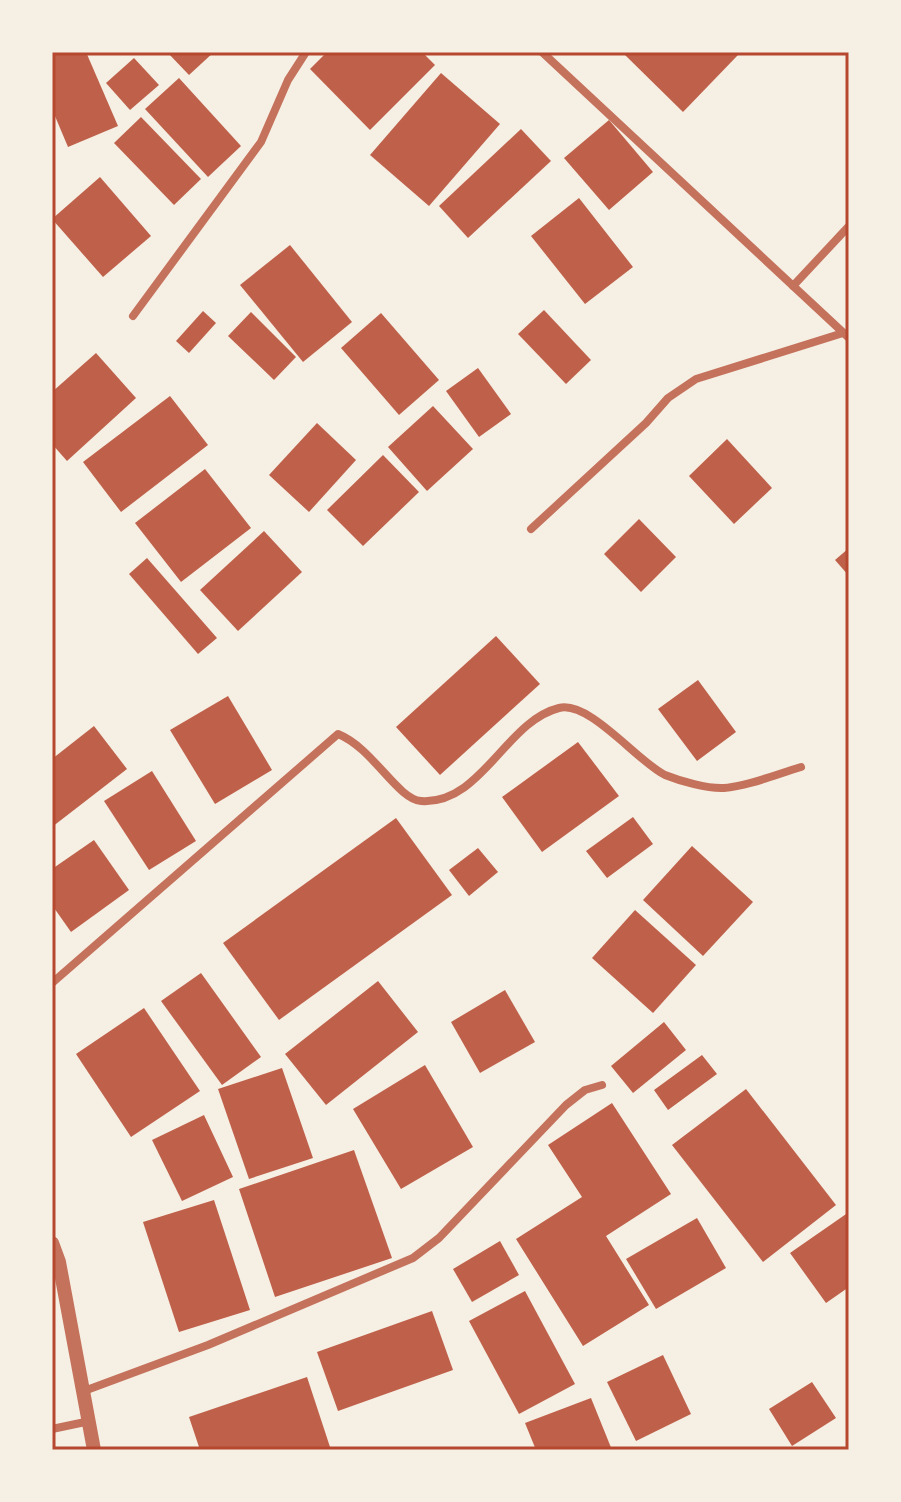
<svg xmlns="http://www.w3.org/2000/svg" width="901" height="1502" viewBox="0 0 901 1502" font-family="'Source Serif 4',serif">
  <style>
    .building { fill: #bf614a }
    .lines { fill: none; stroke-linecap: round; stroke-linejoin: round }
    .minor { stroke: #c5725c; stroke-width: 8 }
    .tertiary { stroke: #c5725c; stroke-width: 14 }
    .neatline { fill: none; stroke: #b5482f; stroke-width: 3 }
  </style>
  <rect width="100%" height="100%" fill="#f6efe4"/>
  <!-- building -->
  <g class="building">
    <path d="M 52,52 L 86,52 L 118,126 L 68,147 L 52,109 Z"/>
    <path d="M 167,52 L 214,52 L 189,75 Z"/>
    <path d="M 327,52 L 422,52 L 435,65 L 370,130 L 310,69 Z"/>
    <path d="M 628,52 L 734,52 L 738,55 L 683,112 L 625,55 Z"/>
    <path d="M 134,58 L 159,85 L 130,110 L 106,83 Z"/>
    <path d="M 441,73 L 500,124 L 429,206 L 370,155 Z"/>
    <path d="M 179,78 L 241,146 L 208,177 L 145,109 Z"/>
    <path d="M 141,117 L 201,179 L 174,205 L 114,143 Z"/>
    <path d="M 609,120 L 653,172 L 609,210 L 564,158 Z"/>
    <path d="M 521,129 L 551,161 L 468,238 L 439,206 Z"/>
    <path d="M 100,177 L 151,236 L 103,277 L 52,219 Z"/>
    <path d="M 579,198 L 633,267 L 585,304 L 531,236 Z"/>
    <path d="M 290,245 L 352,322 L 303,362 L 240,285 Z"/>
    <path d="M 544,310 L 591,360 L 566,384 L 518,334 Z"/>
    <path d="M 203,311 L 216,323 L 189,353 L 176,341 Z"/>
    <path d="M 251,312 L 296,357 L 274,380 L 228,336 Z"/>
    <path d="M 381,313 L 439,380 L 399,415 L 341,348 Z"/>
    <path d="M 96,353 L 136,398 L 67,461 L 52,444 L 52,392 Z"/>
    <path d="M 478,368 L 511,414 L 479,437 L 446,391 Z"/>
    <path d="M 170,396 L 208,445 L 121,512 L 83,462 Z"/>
    <path d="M 433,406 L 473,449 L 427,491 L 388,447 Z"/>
    <path d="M 317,423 L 356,460 L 309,512 L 269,475 Z"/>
    <path d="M 727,439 L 772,488 L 734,524 L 689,476 Z"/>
    <path d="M 383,455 L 419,492 L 363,546 L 327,510 Z"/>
    <path d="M 205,469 L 251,528 L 181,582 L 135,523 Z"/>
    <path d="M 639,519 L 676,557 L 641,592 L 604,554 Z"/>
    <path d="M 264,531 L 302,572 L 238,631 L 200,590 Z"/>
    <path d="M 849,548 L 849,576 L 835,560 Z"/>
    <path d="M 147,558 L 217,638 L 198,654 L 129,574 Z"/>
    <path d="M 496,636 L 540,684 L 440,775 L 396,727 Z"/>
    <path d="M 698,680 L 736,732 L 697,761 L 658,709 Z"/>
    <path d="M 228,696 L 272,770 L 215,804 L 170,730 Z"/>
    <path d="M 94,726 L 127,769 L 52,827 L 52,759 Z"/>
    <path d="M 578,742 L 619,796 L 542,852 L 502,797 Z"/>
    <path d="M 152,771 L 196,841 L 149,870 L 104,801 Z"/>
    <path d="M 633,817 L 653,844 L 607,878 L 586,851 Z"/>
    <path d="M 396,818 L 452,895 L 279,1020 L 223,943 Z"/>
    <path d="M 94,840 L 129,890 L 71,932 L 52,905 L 52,869 Z"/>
    <path d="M 692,846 L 753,902 L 703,956 L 643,900 Z"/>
    <path d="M 478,848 L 498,872 L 469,896 L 449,870 Z"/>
    <path d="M 635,910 L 696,965 L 653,1013 L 592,958 Z"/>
    <path d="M 201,973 L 261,1057 L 222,1085 L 161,1001 Z"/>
    <path d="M 378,981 L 418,1032 L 326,1105 L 285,1054 Z"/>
    <path d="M 505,990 L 535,1042 L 480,1073 L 451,1022 Z"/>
    <path d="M 144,1008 L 200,1091 L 131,1137 L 76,1054 Z"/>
    <path d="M 664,1022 L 686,1050 L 633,1093 L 611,1066 Z"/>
    <path d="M 702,1055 L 717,1074 L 668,1110 L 654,1090 Z"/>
    <path d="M 425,1065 L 473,1147 L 401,1189 L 353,1109 Z"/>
    <path d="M 282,1068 L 313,1158 L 249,1179 L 218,1089 Z"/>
    <path d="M 746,1089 L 836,1205 L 763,1262 L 672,1145 Z"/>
    <path d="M 612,1103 L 671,1194 L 606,1236 L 649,1305 L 583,1346 L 516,1239 L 582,1197 L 548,1145 Z"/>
    <path d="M 204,1115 L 233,1177 L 182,1201 L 152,1140 Z"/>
    <path d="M 354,1150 L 392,1258 L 275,1297 L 239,1189 Z"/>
    <path d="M 214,1200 L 250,1310 L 179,1332 L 143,1222 Z"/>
    <path d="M 849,1212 L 849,1287 L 826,1303 L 790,1253 Z"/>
    <path d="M 697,1218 L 726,1268 L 656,1309 L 626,1259 Z"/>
    <path d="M 500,1241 L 519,1275 L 472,1302 L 453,1269 Z"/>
    <path d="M 525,1291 L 575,1384 L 519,1414 L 469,1321 Z"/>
    <path d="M 432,1311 L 453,1370 L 338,1411 L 317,1352 Z"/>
    <path d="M 663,1355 L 691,1414 L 636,1441 L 607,1382 Z"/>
    <path d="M 307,1377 L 331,1450 L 200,1450 L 189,1417 Z"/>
    <path d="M 812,1382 L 836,1418 L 792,1446 L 769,1409 Z"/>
    <path d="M 591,1398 L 612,1450 L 536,1450 L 525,1423 Z"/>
  </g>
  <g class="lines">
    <!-- minor -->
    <g class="minor">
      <path d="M 542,52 L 849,338"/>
      <path d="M 793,286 L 849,226"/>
      <path d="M 133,316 L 261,142 L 288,80 L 306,52"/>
      <path d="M 531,529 L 646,423 L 668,398 L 696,379 L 843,333"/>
      <path d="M 52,983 L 338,734 C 373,748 397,799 421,801 C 481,805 506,721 559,708 C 589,700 638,762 665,775 C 680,781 708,789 724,788 C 749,786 777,774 801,767"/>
      <path d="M 84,1391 L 208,1345 L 413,1258 L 439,1238 L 566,1105 L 585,1090 L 602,1085"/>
      <path d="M 52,1429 L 90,1421"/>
    </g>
    <!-- tertiary -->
    <path class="tertiary" d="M 52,1243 L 59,1262 L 94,1450"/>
  </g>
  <!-- border -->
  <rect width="901" height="1502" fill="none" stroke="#f6efe4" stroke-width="108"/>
  <rect x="54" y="54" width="793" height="1394" class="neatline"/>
</svg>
